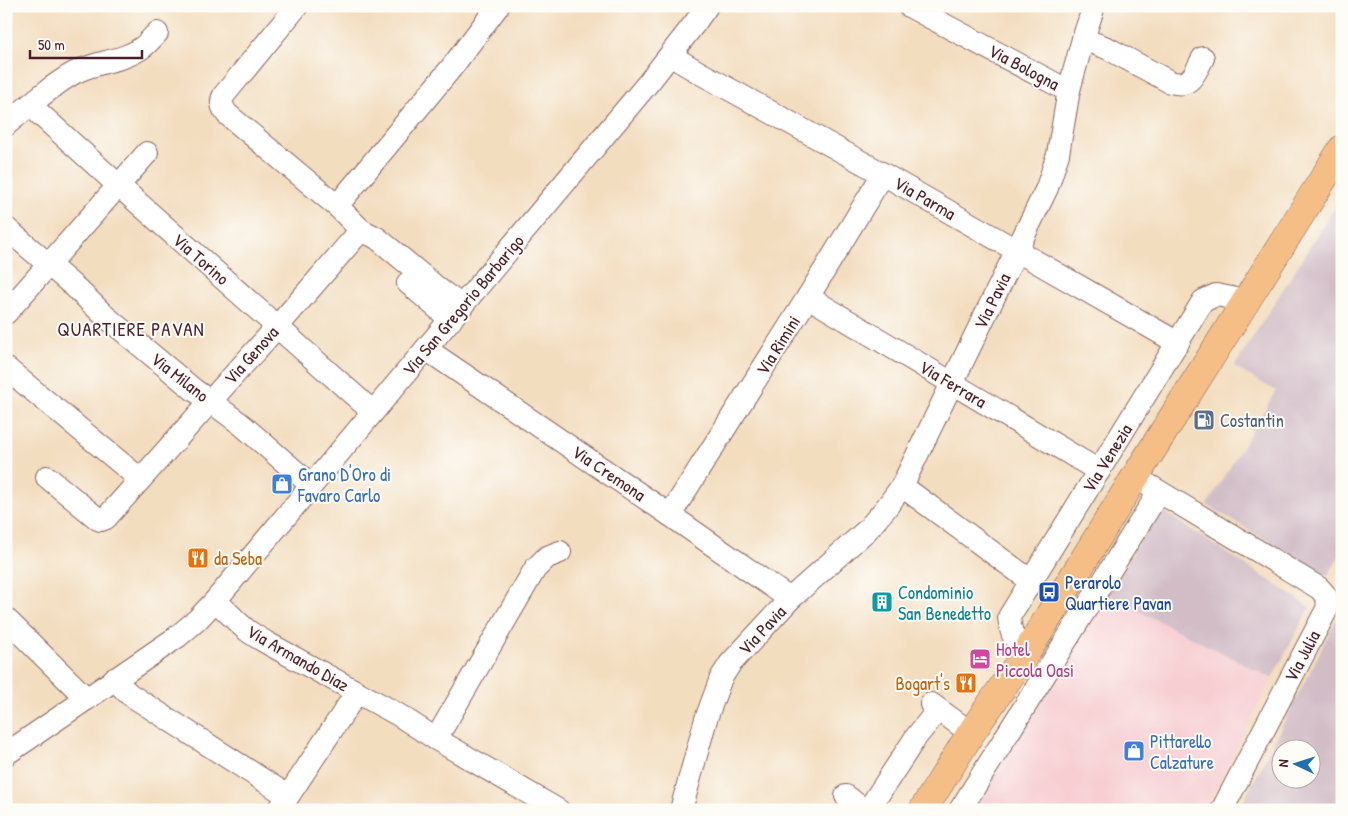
<svg xmlns="http://www.w3.org/2000/svg" width="1348" height="816" viewBox="0 0 1348 816" font-family="'Patrick Hand',sans-serif">
  <style>
    .built { fill: #f7cfd3 }
    .industrial { fill: #d2bdc7; fill-rule: evenodd }
    .lines { fill: none; stroke-linecap: round; stroke-linejoin: round }
    .minor-casing { stroke: #85625f; stroke-width: 24 }
    .major-casing { stroke: #85625f; stroke-width: 29 }
    .minor { stroke: #fff; stroke-width: 22 }
    .major { stroke: #f6be87; stroke-width: 28 }
    .labels { text-anchor: middle; dominant-baseline: central; stroke-width: 4; stroke-linejoin: round; paint-order: stroke }
    .street-label { font-size: 18px; fill: #4a1f2b; stroke: #fdfcf7 }
    .service-label { font-size: 18px; fill: #4e5e75; stroke: #fdfcf7; text-anchor: start }
    .shop-label { font-size: 18px; fill: #366cbe; stroke: #fdfcf7; text-anchor: start }
    .food-label { font-size: 18px; fill: #c56008; stroke: #fdfcf7; text-anchor: start }
    .transit-label { font-size: 18px; fill: #164399; stroke: #fdfcf7; text-anchor: start }
    .culture-label { font-size: 18px; fill: #0d838f; stroke: #fdfcf7; text-anchor: start }
    .hotel-label { font-size: 18px; fill: #b23c85; stroke: #fdfcf7; text-anchor: start }
    .neighbourhood-label { font-size: 19px; letter-spacing: 1px; fill: #4a1f2b; stroke: #fdfcf7 }
  </style>
  <rect width="100%" height="100%" fill="#fdfcf7"/>
  <filter id="ink" filterUnits="userSpaceOnUse"><feTurbulence type="fractalNoise" baseFrequency=".02" numOctaves="2"/><feDisplacementMap in="SourceGraphic" scale="10" xChannelSelector="R" yChannelSelector="G"/><feConvolveMatrix kernelMatrix="1 2 1 2 8 2 1 2 1" color-interpolation-filters="sRGB"/></filter>
  <filter id="wash" filterUnits="userSpaceOnUse"><feTurbulence type="fractalNoise" baseFrequency=".0096" numOctaves="4" result="noise"/><feDisplacementMap in="SourceGraphic" scale="20" xChannelSelector="R" yChannelSelector="G"/><feGaussianBlur stdDeviation="1.12" result="paint"/><feColorMatrix in="noise" values="0 0 0 0 0 0 0 0 0 0 0 0 0 0 0 0 0 1.4 0 .05"/><feComposite in="paint" operator="in"/></filter>
  <g filter="url(#wash)">
    <rect width="100%" height="100%" fill="#f3ddbf"/>
    <!-- built -->
    <path class="built" d="M 1107,595 L 1272,678 L 1206,810 L 973,810 Z"/>
    <!-- industrial -->
    <g class="industrial">
      <path d="M 1342,196 L 1342,553 L 1327,576 L 1207,505 L 1276,391 L 1234,367 Z"/>
      <path d="M 1163,511 L 1310,607 L 1272,678 L 1107,595 L 1153,520 Z"/>
      <path d="M 1342,607 L 1342,810 L 1239,810 L 1316,660 ZM 1280,748 L 1310,748 L 1310,778 L 1280,778 Z"/>
    </g>
  </g>
  <g filter="url(#ink)">
    <g class="lines">
      <!-- minor casing -->
      <g class="minor-casing">
        <g id="minor">
          <path d="M 297,6 L 224,95 C 220,102 222,107 227,114 L 337,206 L 361,230 L 377,238 L 441,291 L 462,306"/>
          <path d="M 909,6 L 1061,87 L 1069,90"/>
          <path d="M 1083,39 L 1107,48 L 1170,82 C 1192,88 1194,74 1203,58"/>
          <path d="M 671,55 L 678,60 L 700,73 L 883,174 L 1178,343"/>
          <path d="M 30,105 L 118,185 L 373,412"/>
          <path d="M 6,125 C 28,107 49,87 74,73 C 96,61 123,62 143,47 C 148,43 152,38 157,33"/>
          <path d="M 337,206 L 452,67 L 498,6"/>
          <path d="M 6,228 L 77,289 L 105,316 L 194,390 L 210,401 L 242,425 L 311,485"/>
          <path d="M 408,283 L 451,320"/>
          <path d="M 808,297 L 1099,471"/>
          <path d="M 6,313 L 147,153"/>
          <path d="M 426,349 L 670,515 L 790,599"/>
          <path d="M 6,368 L 140,479"/>
          <path d="M 47,477 L 98,519 L 101,520 L 106,518 L 284,319 L 361,230"/>
          <path d="M 1135,477 L 1319,588 C 1326,595 1329,599 1327,609 L 1222,810"/>
          <path d="M 902,486 L 1031,581"/>
          <path d="M 670,515 L 808,297 L 883,174"/>
          <path d="M 215,601 C 227,610 236,622 248,631 C 255,636 262,640 269,644 L 397,714 L 436,739 L 558,810"/>
          <path d="M 6,619 L 81,693 L 85,700"/>
          <path d="M 1028,650 C 1013,640 1011,635 1009,617 L 1203,301 L 1216,295 L 1232,298 L 1243,305"/>
          <path d="M 114,679 L 129,694 L 288,796"/>
          <path d="M 931,704 L 971,733"/>
          <path d="M 436,739 L 535,569 L 547,557 L 560,552"/>
          <path d="M 6,754 L 177,637 L 197,620 L 215,601 L 649,82 L 695,23 L 707,6"/>
          <path d="M 846,796 L 864,810"/>
          <path d="M 872,804 L 916,737 L 938,710"/>
          <path d="M 279,810 L 357,692"/>
          <path d="M 681,810 L 706,719 L 721,678 L 730,664 L 790,599 L 867,530 L 886,508 L 902,486 L 1047,188 L 1058,154 L 1069,90 L 1083,39 L 1094,6"/>
          <path d="M 960,810 L 1159,492"/>
        </g>
      </g>
      <!-- major casing -->
      <g class="major-casing">
        <path id="major" d="M 923,810 L 971,733 L 1028,650 L 1135,477 L 1342,149"/>
      </g>
      <!-- minor -->
      <use href="#minor" class="minor"/>
      <!-- major -->
      <use href="#major" class="major"/>
    </g>
  </g>
  <!-- icons -->
  <defs>
    <g id="fuel-square" transform="scale(1.125)"><rect x="-9" y="-9" width="18" height="18" rx="4" fill="#5c6f8a" stroke="#fdfcf7"/><path d="M-5.5-6h7V0h2V4h1.3V-2.5L3-4.5l.8-.8L6-3V5H2.5V1h-1V6h-7ZM-4.2-4.7v3.2H.2V-4.7Z" fill="#fff"/></g>
    <g id="shop-square" transform="scale(1.125)"><rect x="-9" y="-9" width="18" height="18" rx="4" fill="#3f7fe0" stroke="#fdfcf7"/><path d="M-5-2.5h2.3a2.7 3.5 0 0 1 5.4 0H5L5.5 6h-11ZM-1.5-2.5h3a1.5 2.3 0 0 0-3 0Z" fill="#fff"/></g>
    <g id="restaurant-square" transform="scale(1.125)"><rect x="-9" y="-9" width="18" height="18" rx="4" fill="#e8710a" stroke="#fdfcf7"/><path d="M-5-6h1v4h1v-4h1v4h1v-4h1v5L-1.5 .5V6h-2V.5L-5-1ZM5-6V6H3V1.5H1.5Q1.5-4 5-6Z" fill="#fff"/></g>
    <g id="bus-square" transform="scale(1.125)"><rect x="-9" y="-9" width="18" height="18" rx="4" fill="#1a4fb4" stroke="#fdfcf7"/><path d="M-5-6H5V4H4V6H2V4H-2V6H-4V4H-5ZM-3.5-4V0h7V-4ZM-3.5 1.2v1.5H-2V1.2ZM2 1.2v1.5H3.5V1.2Z" fill="#fff"/></g>
    <g id="building-square" transform="scale(1.125)"><rect x="-9" y="-9" width="18" height="18" rx="4" fill="#0f9aa8" stroke="#fdfcf7"/><path d="M-4-6H4V6H1V3H-1V6H-4ZM-2.5-4.3h1.7v1.8h-1.7ZM.8-4.3h1.7v1.8H.8ZM-2.5-1h1.7V.8h-1.7ZM.8-1h1.7V.8H.8Z" fill="#fff"/></g>
    <g id="hotel-square" transform="scale(1.125)"><rect x="-9" y="-9" width="18" height="18" rx="4" fill="#d1479c" stroke="#fdfcf7"/><path d="M-6-4.5h1.5V1H6V5H4.5V3h-9V5H-6ZM-4 0a1.8 1.8 0 1 1 3.6 0ZM.5 0V-2.5h3Q6-2.5 6 0Z" fill="#fff"/></g>
  </defs>
  <g fill-rule="evenodd">
    <use href="#fuel-square" x="1204" y="420"/>
    <use href="#shop-square" x="282" y="484"/>
    <use href="#restaurant-square" x="198" y="558"/>
    <use href="#bus-square" x="1049" y="592"/>
    <use href="#building-square" x="882" y="602"/>
    <use href="#hotel-square" x="980" y="659"/>
    <use href="#restaurant-square" x="966" y="683"/>
    <use href="#shop-square" x="1134" y="751"/>
  </g>
  <g class="labels">
    <!-- street labels -->
    <g class="street-label">
      <text transform="translate(1024 67) rotate(28)">Via Bologna</text>
      <text transform="translate(925 198) rotate(30)">Via Parma</text>
      <text transform="translate(201 259) rotate(41)">Via Torino</text>
      <text transform="translate(992 301) rotate(-64)">Via Pavia</text>
      <text transform="translate(463 305) rotate(-50)">Via San Gregorio Barbarigo</text>
      <text transform="translate(778 345) rotate(-58)">Via Rimini</text>
      <text transform="translate(251 355) rotate(-48)">Via Genova</text>
      <text transform="translate(180 377) rotate(38)">Via Milano</text>
      <text transform="translate(953 384) rotate(31)">Via Ferrara</text>
      <text transform="translate(1107 458) rotate(-58)">Via Venezia</text>
      <text transform="translate(609 473) rotate(34)">Via Cremona</text>
      <text transform="translate(762 630) rotate(-47)">Via Pavia</text>
      <text transform="translate(1302 656) rotate(-62)">Via Julia</text>
      <text transform="translate(298 658) rotate(30)">Via Armando Diaz</text>
    </g>
    <!-- service labels -->
    <g class="service-label">
      <text x="1220" y="420">Costantin</text>
    </g>
    <!-- shop labels -->
    <g class="shop-label">
      <text x="298" y="474">Grano D'Oro di<tspan x="298" dy="21">Favaro Carlo</tspan></text>
      <text x="1150" y="741">Pittarello<tspan x="1150" dy="21">Calzature</tspan></text>
    </g>
    <!-- food labels -->
    <g class="food-label">
      <text x="214" y="558">da Seba</text>
      <text x="950" y="683" text-anchor="end">Bogart's</text>
    </g>
    <!-- transit labels -->
    <g class="transit-label">
      <text x="1065" y="582">Perarolo<tspan x="1065" dy="21">Quartiere Pavan</tspan></text>
    </g>
    <!-- culture labels -->
    <g class="culture-label">
      <text x="898" y="592">Condominio<tspan x="898" dy="21">San Benedetto</tspan></text>
    </g>
    <!-- hotel labels -->
    <g class="hotel-label">
      <text x="996" y="649">Hotel<tspan x="996" dy="21">Piccola Oasi</tspan></text>
    </g>
    <!-- neighbourhood labels -->
    <g class="neighbourhood-label">
      <text x="131" y="329">QUARTIERE PAVAN</text>
    </g>
  </g>
  <!-- margin -->
  <rect width="1348" height="816" fill="none" stroke="#fdfcf7" stroke-width="25"/>
  <!-- north arrow -->
  <g transform="translate(1296 764) rotate(274)"><circle r="24" fill="#fdfcf7" stroke="#b5a4a5"/>
  <path d="M0-4L9 19L0 12L-9 19Z" fill="#1f6fb2"/>
  <text y="-8" font-size="14" font-weight="bold" text-anchor="middle" fill="#4a1f2b">N</text>
  </g>
  <!-- scale -->
  <path d="M30 50v8h112v-8" fill="none" stroke="#4a1f2b" stroke-width="2.5"/>
  <text x="38" y="50" font-size="15" fill="#4a1f2b" stroke="#fdfcf7" stroke-width="4" paint-order="stroke">50 m</text>
</svg>
